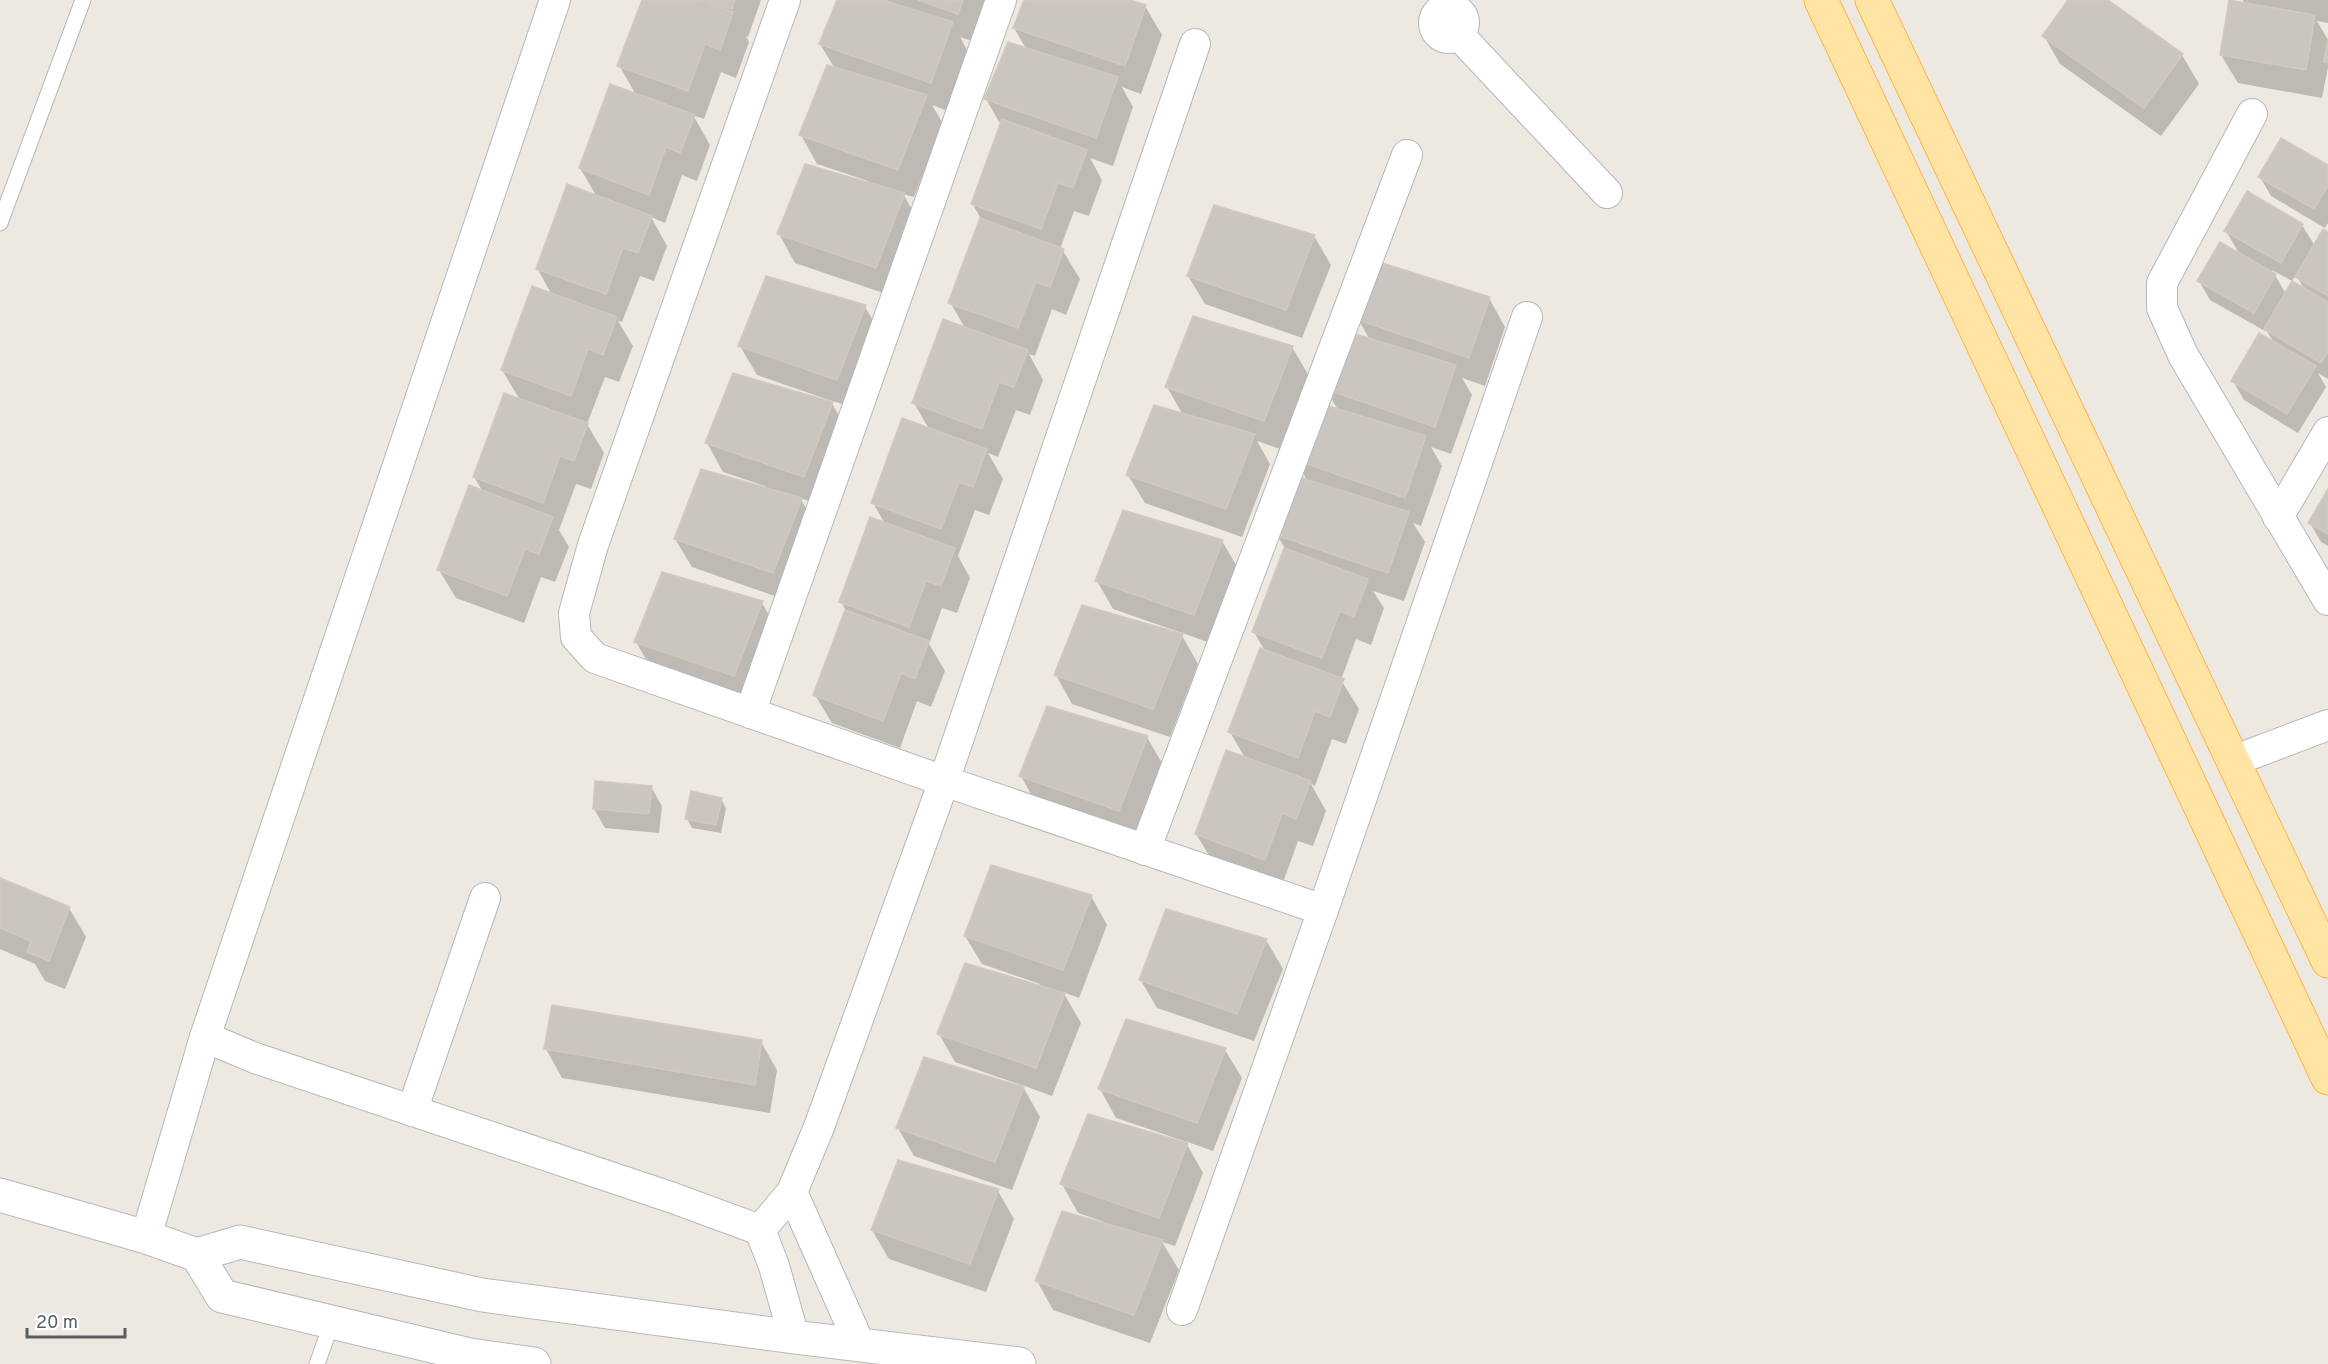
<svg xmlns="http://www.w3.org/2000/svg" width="2328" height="1364" viewBox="0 0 2328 1364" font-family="Overpass,sans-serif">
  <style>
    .shadow { fill: #0003; fill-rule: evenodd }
    .building { fill: #cac5bf; stroke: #d2c9be; stroke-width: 1.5 }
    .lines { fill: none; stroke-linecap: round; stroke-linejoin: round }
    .lane-casing { stroke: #b3b8bc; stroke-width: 17 }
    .street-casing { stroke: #b3b8bc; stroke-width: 32 }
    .secondary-casing { stroke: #b4b9be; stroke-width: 35 }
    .primary-casing { stroke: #fdb349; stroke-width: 35 }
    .lane { stroke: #fff; stroke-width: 15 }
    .street { stroke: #fff; stroke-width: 30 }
    .secondary { stroke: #fff; stroke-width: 33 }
    .primary { stroke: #ffe4a3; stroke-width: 33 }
  </style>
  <rect width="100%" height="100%" fill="#ede9e0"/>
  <!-- shadow -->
  <g class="shadow">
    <path d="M 641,0 L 761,0 L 748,37 L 746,36 L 749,42 L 736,78 L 721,72 L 704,119 L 693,115 L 710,145 L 697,181 L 682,175 L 665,223 L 651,217 L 667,246 L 654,281 L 640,276 L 622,322 L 618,321 L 633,346 L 619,382 L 605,377 L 587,424 L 604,453 L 591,489 L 576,484 L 559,530 L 569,547 L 555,582 L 541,577 L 524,623 L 456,598 L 439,570 L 483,492 L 474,477 L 520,400 L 502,370 L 552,295 L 537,268 L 597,197 L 580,168 L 636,95 L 619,65 L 643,1 Z"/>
    <path d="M 838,0 L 989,0 L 975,42 L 960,37 L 968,52 L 948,111 L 932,105 L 943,124 L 914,197 L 903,194 L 920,223 L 892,296 L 795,263 L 779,234 L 867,184 L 868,181 L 817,164 L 801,135 L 835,69 L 820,44 Z"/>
    <path d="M 1025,0 L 1125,0 L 1145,6 L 1162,35 L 1141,94 L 1122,87 L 1133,107 L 1113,166 L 1090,158 L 1102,180 L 1089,216 L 1074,211 L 1060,249 L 1063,251 L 1080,279 L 1066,315 L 1052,309 L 1035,356 L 1029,354 L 1043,380 L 1030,415 L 1016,410 L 998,457 L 988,453 L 1003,479 L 989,515 L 975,510 L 958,556 L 970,578 L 957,613 L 942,608 L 929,644 L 945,671 L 931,707 L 917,701 L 900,748 L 832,723 L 815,695 L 846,611 L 841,601 L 885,524 L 873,503 L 929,429 L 914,403 L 965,328 L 950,302 L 981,219 L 972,203 L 1001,125 L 986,99 L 1027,50 L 1014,28 Z"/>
    <path d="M 2070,0 L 2105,0 L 2182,55 L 2199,84 L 2161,136 L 2060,64 L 2044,36 Z"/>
    <path d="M 2243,0 L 2328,0 L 2328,23 L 2317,21 L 2328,40 L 2328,67 L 2322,98 L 2238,83 L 2221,55 L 2245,5 Z"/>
    <path d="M 2328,167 L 2328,223 L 2325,228 L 2271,196 L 2260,177 Z"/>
    <path d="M 2302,225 L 2315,246 L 2328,233 L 2328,379 L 2318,373 L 2326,387 L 2298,433 L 2244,400 L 2233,381 L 2274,343 L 2266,330 L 2265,331 L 2210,300 L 2199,281 L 2240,255 L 2226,231 ZM 2272,270 L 2292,281 L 2296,275 L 2305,290 L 2286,294 Z"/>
    <path d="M 1314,236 L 1331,265 L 1302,338 L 1205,304 L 1188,276 Z"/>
    <path d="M 1489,298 L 1505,327 L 1485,386 L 1462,378 L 1472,395 L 1451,454 L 1431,447 L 1442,466 L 1421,526 L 1413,523 L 1425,542 L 1404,601 L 1373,591 L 1384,608 L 1371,645 L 1356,639 L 1341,680 L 1359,709 L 1346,744 L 1332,739 L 1315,786 L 1311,784 L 1326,811 L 1313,846 L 1298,841 L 1281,888 L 1213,862 L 1196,834 L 1245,758 L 1230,732 L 1265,651 L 1254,632 L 1285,548 L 1277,535 L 1308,482 L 1295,459 L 1338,410 L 1325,388 L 1370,340 L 1358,319 Z"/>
    <path d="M 865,307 L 882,335 L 854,408 L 830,400 L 848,432 L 820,505 L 800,498 L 817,528 L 789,601 L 692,567 L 675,539 L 764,488 L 765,486 L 723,472 L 707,443 L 829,403 L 829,400 L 757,375 L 740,346 Z"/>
    <path d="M 1292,347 L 1309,376 L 1280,449 L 1257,441 L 1270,464 L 1242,537 L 1145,503 L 1128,475 L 1183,415 L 1167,387 Z"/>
    <path d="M 2328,492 L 2328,546 L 2321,542 L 2310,523 Z"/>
    <path d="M 1222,541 L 1239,570 L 1210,643 L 1180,632 L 1198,664 L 1170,737 L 1072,704 L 1056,675 L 1178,634 L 1179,632 L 1113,609 L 1097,581 Z"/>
    <path d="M 762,603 L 778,631 L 750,704 L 653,671 L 636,642 Z"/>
    <path d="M 1147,737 L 1163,765 L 1135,838 L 1037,805 L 1021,776 Z"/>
    <path d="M 651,787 L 662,806 L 659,833 L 605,828 L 594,809 Z"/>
    <path d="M 721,799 L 726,808 L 721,833 L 692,828 L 687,819 Z"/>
    <path d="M 0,880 L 69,908 L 86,937 L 65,989 L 45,981 L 35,964 L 0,949 Z"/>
    <path d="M 1091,896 L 1107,925 L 1079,998 L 1063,992 L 1081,1023 L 1052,1096 L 1022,1085 L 1040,1117 L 1012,1190 L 914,1156 L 898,1128 L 1020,1087 L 1021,1085 L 955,1062 L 939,1034 L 1039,987 L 1040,984 L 982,964 L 965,936 Z"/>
    <path d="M 1266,940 L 1283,969 L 1254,1041 L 1157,1008 L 1140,979 Z"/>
    <path d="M 761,1042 L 777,1070 L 770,1113 L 562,1078 L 546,1049 Z"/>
    <path d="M 1225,1050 L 1242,1078 L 1213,1151 L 1185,1141 L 1203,1173 L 1175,1246 L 1162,1242 L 1179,1270 L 1150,1343 L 1053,1310 L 1037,1281 L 1104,1222 L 1078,1213 L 1062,1184 L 1184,1144 L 1184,1141 L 1116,1118 L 1100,1089 Z"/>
    <path d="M 998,1191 L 1014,1219 L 986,1292 L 889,1259 L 872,1230 Z"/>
  </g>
  <!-- building -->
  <g class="building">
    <path d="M 642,0 L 701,0 L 733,12 L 720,50 L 705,44 L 688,91 L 617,66 Z"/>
    <path d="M 705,0 L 735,0 L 732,9 Z"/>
    <path d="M 837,0 L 883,0 L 953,22 L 931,83 L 819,44 Z"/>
    <path d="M 918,0 L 963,0 L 958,14 Z"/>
    <path d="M 1024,0 L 1130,0 L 1146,5 L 1125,66 L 1013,28 Z"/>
    <path d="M 2068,0 L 2108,0 L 2183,54 L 2144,108 L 2042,36 Z"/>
    <path d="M 2229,0 L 2315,15 L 2306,70 L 2220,55 Z"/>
    <path d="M 2328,38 L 2328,63 L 2324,62 Z"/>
    <path d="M 1008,42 L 1118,77 L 1096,138 L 984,99 Z"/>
    <path d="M 827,65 L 927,95 L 898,170 L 799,135 Z"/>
    <path d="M 610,84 L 695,115 L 680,153 L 666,147 L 649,195 L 579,168 Z"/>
    <path d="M 1002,119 L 1087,150 L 1073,188 L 1058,183 L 1041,229 L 971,204 Z"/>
    <path d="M 2281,138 L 2328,165 L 2328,186 L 2314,209 L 2258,177 Z"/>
    <path d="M 805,164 L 905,193 L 876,268 L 777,234 Z"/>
    <path d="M 567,184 L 652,216 L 638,253 L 623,248 L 606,294 L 536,269 Z"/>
    <path d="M 2247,191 L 2303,224 L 2281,263 L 2224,231 Z"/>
    <path d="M 1214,205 L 1315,235 L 1286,310 L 1187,276 Z"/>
    <path d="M 980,218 L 1064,249 L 1050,287 L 1036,282 L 1018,328 L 948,303 Z"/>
    <path d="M 2323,229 L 2328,232 L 2328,296 L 2295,277 Z"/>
    <path d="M 2220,242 L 2276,274 L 2254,313 L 2197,281 Z"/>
    <path d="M 1379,262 L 1490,297 L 1469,358 L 1356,319 Z"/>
    <path d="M 766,276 L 866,305 L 837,380 L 738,346 Z"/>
    <path d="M 2292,281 L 2328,302 L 2328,351 L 2321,363 L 2264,329 Z"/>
    <path d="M 532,286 L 617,317 L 603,355 L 588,349 L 571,396 L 501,370 Z"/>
    <path d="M 1193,316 L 1293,346 L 1264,421 L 1165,387 Z"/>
    <path d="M 943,319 L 1028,350 L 1014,387 L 999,382 L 982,429 L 912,403 Z"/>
    <path d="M 1346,331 L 1456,365 L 1435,427 L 1323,388 Z"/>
    <path d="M 2259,333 L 2316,366 L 2287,414 L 2231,381 Z"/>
    <path d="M 733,373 L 833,402 L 804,477 L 705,443 Z"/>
    <path d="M 504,393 L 588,423 L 574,461 L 560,456 L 543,503 L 473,477 Z"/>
    <path d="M 1316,402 L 1426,436 L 1405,498 L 1293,459 Z"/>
    <path d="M 1154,405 L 1255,434 L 1226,509 L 1126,475 Z"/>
    <path d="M 902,418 L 987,449 L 973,487 L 959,482 L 941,529 L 871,503 Z"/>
    <path d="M 701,469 L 802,498 L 773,573 L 674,539 Z"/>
    <path d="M 1299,477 L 1409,512 L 1388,573 L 1276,535 Z"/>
    <path d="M 469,485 L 553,517 L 539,554 L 525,549 L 507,596 L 437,570 Z"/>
    <path d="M 2328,489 L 2328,534 L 2308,523 Z"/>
    <path d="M 1123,510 L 1223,540 L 1194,615 L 1095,581 Z"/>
    <path d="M 870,517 L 955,548 L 941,586 L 926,581 L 909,627 L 839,602 Z"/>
    <path d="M 1284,548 L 1368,579 L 1354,617 L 1340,611 L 1322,658 L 1252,632 Z"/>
    <path d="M 662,572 L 763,601 L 734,676 L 634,642 Z"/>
    <path d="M 1082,605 L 1183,634 L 1153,709 L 1054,675 Z"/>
    <path d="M 845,610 L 929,641 L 915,679 L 901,673 L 883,721 L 813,695 Z"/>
    <path d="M 1260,648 L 1344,679 L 1330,717 L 1315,711 L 1298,758 L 1228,732 Z"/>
    <path d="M 1047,706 L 1148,736 L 1119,811 L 1019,776 Z"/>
    <path d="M 1226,750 L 1311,781 L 1296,819 L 1282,813 L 1265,860 L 1195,834 Z"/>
    <path d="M 595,781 L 652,786 L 649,814 L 593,809 Z"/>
    <path d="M 691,791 L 722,798 L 716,825 L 685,819 Z"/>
    <path d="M 991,865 L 1092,895 L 1063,970 L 964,936 Z"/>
    <path d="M 0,878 L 70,907 L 49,961 L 27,952 L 31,941 L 0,928 Z"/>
    <path d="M 1166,909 L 1267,939 L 1237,1014 L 1139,980 Z"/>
    <path d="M 965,963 L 1065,993 L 1036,1068 L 937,1034 Z"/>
    <path d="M 552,1005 L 762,1040 L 755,1085 L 544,1049 Z"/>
    <path d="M 1126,1019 L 1226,1048 L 1197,1123 L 1098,1089 Z"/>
    <path d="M 924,1057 L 1024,1087 L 995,1162 L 896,1128 Z"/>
    <path d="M 1088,1114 L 1188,1143 L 1159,1218 L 1060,1184 Z"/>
    <path d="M 898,1160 L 999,1189 L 970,1264 L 871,1230 Z"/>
    <path d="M 1062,1211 L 1163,1240 L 1134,1315 L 1035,1281 Z"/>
  </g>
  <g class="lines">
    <!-- lane casing -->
    <g class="lane-casing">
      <g id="lane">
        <path d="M 0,223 L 83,0"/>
        <path d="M 317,1364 L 332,1322"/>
      </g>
    </g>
    <!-- street casing -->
    <g class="street-casing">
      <g id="street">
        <path d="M 555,0 L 205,1037 L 255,1058 L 673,1198 L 760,1230 L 774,1266 L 794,1337"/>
        <path d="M 785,0 L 593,545 L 574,613 L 576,637 L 595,658 L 944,781 L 1323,910"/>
        <circle cx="1449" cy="23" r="15"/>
        <path d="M 1458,34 L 1607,193"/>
        <path d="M 2252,114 L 2162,283 L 2162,308 L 2183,355 L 2328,600"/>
        <path d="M 2278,517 L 2328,432"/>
        <path d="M 750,713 L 1001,0"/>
        <path d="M 2233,761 L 2328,725"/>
        <path d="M 1145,850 L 1407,155"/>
        <path d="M 412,1111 L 485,898"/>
        <path d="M 792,1192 L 860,1345"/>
        <path d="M 760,1230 L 792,1192 L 819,1127 L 944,781 L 1195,44"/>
        <path d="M 146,1237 L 205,1037"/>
        <path d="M 1182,1310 L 1323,910 L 1527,317"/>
      </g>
    </g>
    <!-- secondary casing -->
    <g class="secondary-casing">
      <g id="secondary">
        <path d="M 0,1195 L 146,1237 L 197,1255 L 240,1242 L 482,1295 L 794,1337 L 1019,1364"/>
        <path d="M 197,1255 L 222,1296 L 470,1355 L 534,1364"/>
      </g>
    </g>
    <!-- primary casing -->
    <g class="primary-casing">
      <g id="primary">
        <path d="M 1821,0 L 2328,1078"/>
        <path d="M 1872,0 L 2328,961"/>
      </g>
    </g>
    <!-- lane -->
    <use href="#lane" class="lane"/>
    <!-- street -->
    <use href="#street" class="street"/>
    <!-- secondary -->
    <use href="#secondary" class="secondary"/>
    <!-- primary -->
    <use href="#primary" class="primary"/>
  </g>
  <!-- scale -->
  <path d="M27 1328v9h98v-9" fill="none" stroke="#595e62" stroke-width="3"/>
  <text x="36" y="1328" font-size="18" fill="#595e62" stroke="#ffffff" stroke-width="4.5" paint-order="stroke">20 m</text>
</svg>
